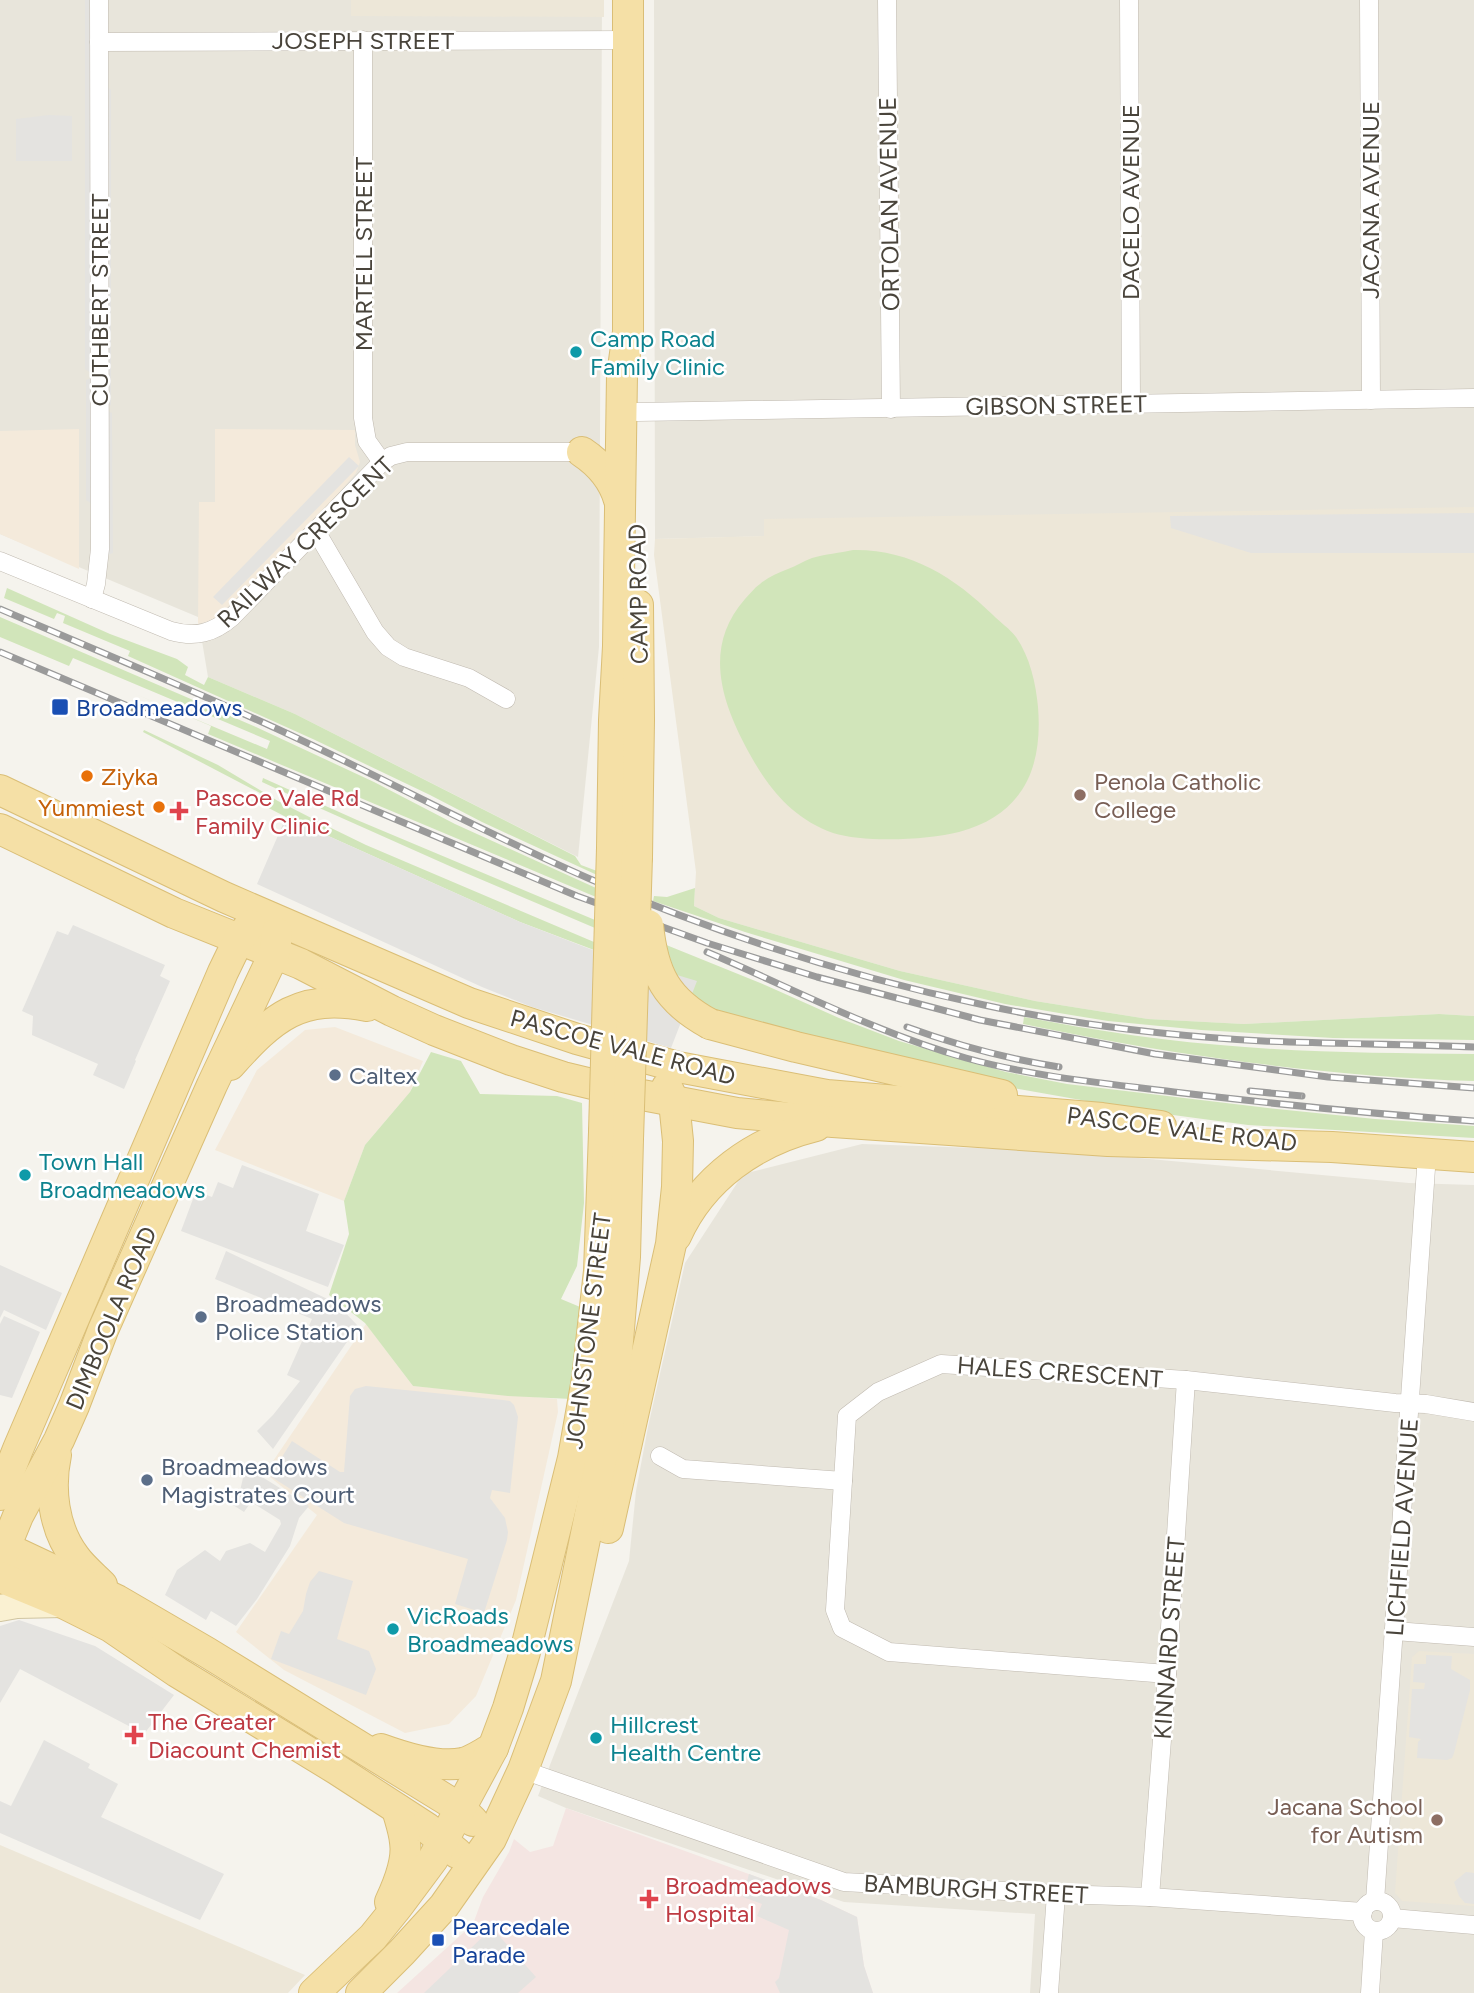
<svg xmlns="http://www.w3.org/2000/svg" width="1474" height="1993" viewBox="0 0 1474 1993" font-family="Figtree,sans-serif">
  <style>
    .residential { fill: #e8e5db }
    .commercial { fill: #f4eadb }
    .education { fill: #ede7d8 }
    .medical { fill: #f4e5e2 }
    .green { fill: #d1e5ba }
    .parking { fill: #e4e3e0 }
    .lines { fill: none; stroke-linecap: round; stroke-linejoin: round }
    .street-casing { stroke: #c0bab0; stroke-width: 19 }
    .secondary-casing { stroke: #d0c5a1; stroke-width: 28 }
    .primary-casing { stroke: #dabe76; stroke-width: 32 }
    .street { stroke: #fff; stroke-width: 18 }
    .secondary { stroke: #faf1d2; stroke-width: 26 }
    .primary { stroke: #f5e0a6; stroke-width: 30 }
    .rail-casing { stroke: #9a9a9a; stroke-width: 7 }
    .rail { stroke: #fff; stroke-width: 4.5; stroke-dasharray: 13; stroke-linecap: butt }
    .primary-bridge-casing { stroke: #dabe76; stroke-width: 32; stroke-linecap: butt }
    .primary-bridge { stroke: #f5e0a6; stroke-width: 30 }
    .culture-dot { fill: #0f9aa8; stroke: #fff; stroke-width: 2.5 }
    .transit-dot { fill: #1a4fb4; stroke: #fff; stroke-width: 2.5 }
    .food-dot { fill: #e8710a; stroke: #fff; stroke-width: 2.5 }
    .education-dot { fill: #8d6e63; stroke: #fff; stroke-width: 2.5 }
    .health-dot { fill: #e0444e; stroke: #fff; stroke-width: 2.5 }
    .service-dot { fill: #5c6f8a; stroke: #fff; stroke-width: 2.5 }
    .labels { text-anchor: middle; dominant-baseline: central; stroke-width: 5; stroke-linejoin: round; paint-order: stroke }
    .street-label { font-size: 24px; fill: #49443b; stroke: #fff }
    .culture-label { font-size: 24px; fill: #0d838f; stroke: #fff; text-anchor: start }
    .transit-label { font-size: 24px; fill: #164399; stroke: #fff; text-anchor: start }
    .food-label { font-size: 24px; fill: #c56008; stroke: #fff; text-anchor: start }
    .education-label { font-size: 24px; fill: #785e54; stroke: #fff; text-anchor: start }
    .health-label { font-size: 24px; fill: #be3a42; stroke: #fff; text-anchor: start }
    .service-label { font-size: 24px; fill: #4e5e75; stroke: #fff; text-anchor: start }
  </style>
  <rect width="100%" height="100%" fill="#f5f3ed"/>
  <!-- residential -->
  <g class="residential">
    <path d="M 0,0 L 602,0 L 599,647 L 578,857 L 295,714 L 208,677 L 198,617 L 0,534 Z"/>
    <path d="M 654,0 L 1474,0 L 1474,515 L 1384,521 L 655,539 Z"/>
    <path d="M 862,1144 L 1063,1151 L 1409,1183 L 1474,1185 L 1474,1993 L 1030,1993 L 1035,1914 L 844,1902 L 566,1808 L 538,1796 L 629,1561 L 636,1491 L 648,1427 L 685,1263 L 743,1174 Z"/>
  </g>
  <!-- commercial -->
  <g class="commercial">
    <path d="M 79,429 L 79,569 L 0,534 L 0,431 Z"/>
    <path d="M 215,429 L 355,430 L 355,445 L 360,462 L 356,473 L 330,503 L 219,616 L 209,621 L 198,624 L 199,502 L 215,502 Z"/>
    <path d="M 335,1027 L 423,1061 L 410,1092 L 365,1145 L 344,1201 L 215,1150 L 257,1070 L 305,1030 Z"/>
    <path d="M 366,1324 L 413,1386 L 557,1399 L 558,1412 L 516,1600 L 476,1696 L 449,1724 L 405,1733 L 284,1670 L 236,1632 L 317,1515 L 265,1473 Z"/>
  </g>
  <!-- education -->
  <g class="education">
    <path d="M 351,0 L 604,0 L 604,17 L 351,16 Z"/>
    <path d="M 1474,507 L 1474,1016 L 1439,1014 L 1244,1024 L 1148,1019 L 1035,1001 L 900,971 L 719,918 L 694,906 L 696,872 L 654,555 L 655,539 L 764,536 L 764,519 Z"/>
    <path d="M 1419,1651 L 1474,1654 L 1474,1906 L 1402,1901 L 1395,1893 L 1412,1657 Z"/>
    <path d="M 0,1845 L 305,1975 L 288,1993 L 0,1993 Z"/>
  </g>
  <!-- medical -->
  <path class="medical" d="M 566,1808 L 821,1900 L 857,1917 L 864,1966 L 873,1993 L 397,1993 L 473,1924 L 483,1897 L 509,1852 L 514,1839 L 530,1852 L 553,1846 Z"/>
  <!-- green -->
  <g class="green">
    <path d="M 853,550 C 910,549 954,577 993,615 C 1000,622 1010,629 1016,637 C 1030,657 1036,684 1038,707 C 1043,768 1023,815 959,832 C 928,840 864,843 833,833 C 792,818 768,788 748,751 C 721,701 703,647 745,599 C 750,594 754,588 760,584 C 768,577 778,573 788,569 C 796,566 804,561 812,558 C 825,554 840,553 853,550 Z"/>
    <path d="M 7,588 L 110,634 L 177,659 L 188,667 L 185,675 L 204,685 L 208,677 L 295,714 L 575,856 L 581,865 L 597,871 L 597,875 L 482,822 L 430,795 L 315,740 L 128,656 L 130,651 L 63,623 L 65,616 L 57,613 L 54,619 L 4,598 Z"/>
    <path d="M 0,617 L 256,727 L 374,782 L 455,824 L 596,888 L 596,897 L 208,734 L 211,726 L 133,693 L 267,749 L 270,741 L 73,658 L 69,666 L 0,637 Z"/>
    <path d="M 144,730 L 218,765 L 278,801 L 325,825 L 366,845 L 594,942 L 594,950 L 520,922 L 286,817 L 257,802 L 260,793 L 143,732 Z"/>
    <path d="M 263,778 L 357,820 L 595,920 L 595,928 L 454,868 L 288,794 L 262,782 Z"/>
    <path d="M 695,888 L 694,906 L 719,918 L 900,971 L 1035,1001 L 1148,1019 L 1244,1024 L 1439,1014 L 1474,1016 L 1474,1040 L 1333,1038 L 1201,1030 L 1108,1021 L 1071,1015 L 1005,1004 L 904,980 L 745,932 L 653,901 L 654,896 L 667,897 Z"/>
    <path d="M 654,940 L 765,985 L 839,1018 L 899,1041 L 1006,1072 L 1067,1084 L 1277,1109 L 1375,1119 L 1474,1126 L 1474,1138 L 1248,1125 L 1143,1111 L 1013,1088 L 698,1009 Z"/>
    <path d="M 1024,1017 C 1097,1031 1171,1042 1245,1047 C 1321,1053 1398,1053 1474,1054 L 1474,1081 C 1322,1076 1171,1055 1023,1024 Z"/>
    <path d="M 431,1052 L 461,1061 L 480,1094 L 557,1096 L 582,1103 L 584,1203 L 577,1266 L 561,1299 L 585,1309 L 572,1399 L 508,1396 L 413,1386 L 365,1323 L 329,1295 L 349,1234 L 344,1201 L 365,1145 L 410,1092 Z"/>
  </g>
  <!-- parking -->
  <g class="parking">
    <path d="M 85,0 L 90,0 L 91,373 L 85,369 Z"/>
    <path d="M 106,85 L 111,90 L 111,405 L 107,407 Z"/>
    <path d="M 49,115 L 72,116 L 72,161 L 16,161 L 16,119 Z"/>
    <path d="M 91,378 L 92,504 L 86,500 L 86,380 Z"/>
    <path d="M 108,411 L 112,413 L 113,553 L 108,555 Z"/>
    <path d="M 349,457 L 359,466 L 222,605 L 213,597 Z"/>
    <path d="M 1474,513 L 1474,553 L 1251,553 L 1171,528 L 1170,516 Z"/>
    <path d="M 286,817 L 520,922 L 590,949 L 697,981 L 671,1048 L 532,1007 L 482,987 L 257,884 Z"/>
    <path d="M 73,925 L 165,965 L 160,976 L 170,981 L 135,1060 L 136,1061 L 124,1089 L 93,1075 L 98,1064 L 32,1035 L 33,1016 L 22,1011 L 57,931 L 68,935 Z"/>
    <path d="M 242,1165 L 319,1194 L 306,1231 L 344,1245 L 328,1287 L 181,1231 L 196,1191 L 212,1197 L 218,1182 L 233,1188 Z"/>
    <path d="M 226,1251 L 336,1303 L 358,1326 L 273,1449 L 257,1431 L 273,1415 L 300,1381 L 287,1375 L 312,1319 L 215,1279 Z"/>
    <path d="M 0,1265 L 62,1293 L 46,1330 L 4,1310 L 0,1318 Z"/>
    <path d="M 4,1316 L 40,1332 L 12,1398 L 0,1395 L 0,1324 Z"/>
    <path d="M 366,1386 L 503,1400 L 510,1401 L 514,1405 L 518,1417 L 510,1493 L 492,1490 L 490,1498 L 505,1518 L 508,1532 L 507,1540 L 484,1613 L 455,1604 L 468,1559 L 344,1523 L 270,1476 L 292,1441 L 340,1472 L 344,1472 L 350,1396 L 355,1389 Z"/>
    <path d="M 249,1469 L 309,1506 L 299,1518 L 290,1546 L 257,1599 L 236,1626 L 211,1611 L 206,1620 L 165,1595 L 177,1570 L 205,1550 L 220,1561 L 226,1551 L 250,1543 L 265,1552 L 281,1524 L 280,1520 L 251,1502 L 244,1512 L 233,1505 L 239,1495 L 243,1478 Z"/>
    <path d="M 319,1571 L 353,1581 L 337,1639 L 369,1651 L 376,1669 L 366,1695 L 271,1659 L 281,1631 L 289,1634 L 303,1611 L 306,1594 L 310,1582 Z"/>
    <path d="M 19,1620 L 95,1646 L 174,1695 L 144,1734 L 20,1669 L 0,1703 L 0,1626 Z"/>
    <path d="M 1426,1655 L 1452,1656 L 1451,1669 L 1470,1680 L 1470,1690 L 1454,1753 L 1452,1758 L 1447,1760 L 1417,1758 L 1418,1742 L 1421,1739 L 1409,1737 L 1412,1689 L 1424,1689 L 1425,1683 L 1413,1682 L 1414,1664 L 1426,1664 Z"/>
    <path d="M 44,1740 L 90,1764 L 88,1768 L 118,1784 L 101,1817 L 224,1874 L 200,1920 L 0,1833 L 0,1801 L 11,1806 Z"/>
    <path d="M 1466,1872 L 1474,1873 L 1474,1904 L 1465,1903 L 1459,1896 L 1454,1882 Z"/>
    <path d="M 749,1874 L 821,1900 L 857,1917 L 864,1966 L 873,1993 L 780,1993 L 775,1982 L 779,1978 L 789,1930 L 757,1916 L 762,1904 L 743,1897 Z"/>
    <path d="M 492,1928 L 536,1977 L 518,1993 L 424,1993 Z"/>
  </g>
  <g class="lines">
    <!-- street casing -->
    <g class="street-casing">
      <g id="street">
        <path d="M 887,0 L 891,409"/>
        <path d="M 1129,0 L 1131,404"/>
        <path d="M 1369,0 L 1371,400"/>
        <path d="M 363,40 L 363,418 L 367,441 L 382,462"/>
        <path d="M 99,42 L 628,40"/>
        <path d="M 637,412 L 1474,398"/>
        <path d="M 316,531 L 375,632 L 388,647 L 404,657 L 469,678 L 506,699"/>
        <path d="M 0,561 L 171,631 C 196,638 213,633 232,617 L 382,462 L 391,456 L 407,452 L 582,452"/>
        <path d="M 92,599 L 96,584 L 100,549 L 99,0"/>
        <path d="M 660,1456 L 683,1469 L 843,1481"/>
        <path d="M 1395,1631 L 1474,1637"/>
        <path d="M 1167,1674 L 889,1652 L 842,1628 L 835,1610 L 847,1416 L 878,1392 L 941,1364 L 1186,1380 L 1395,1403 L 1426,1404 L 1474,1412"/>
        <path d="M 523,1770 L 844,1882 L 1056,1894 L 1150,1897 L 1363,1912"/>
        <path d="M 1150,1897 L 1167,1674 L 1186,1380"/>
        <circle cx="1377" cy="1916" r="15"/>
        <path d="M 1375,1901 L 1427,1154"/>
        <path d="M 1392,1918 L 1474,1925"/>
        <path d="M 1049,1993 L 1056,1894"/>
        <path d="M 1370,1993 L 1374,1931"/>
      </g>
    </g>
    <!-- secondary casing -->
    <g class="secondary-casing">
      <path id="secondary" d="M 0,1608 L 17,1605 L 63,1604"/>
    </g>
    <!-- primary casing -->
    <g class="primary-casing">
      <g id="primary">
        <path d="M 582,452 C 600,464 613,479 619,500"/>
        <path d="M 0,790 L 224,897 L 469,1003 L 577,1039 L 678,1067 L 827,1095 L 1102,1118 L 1161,1126"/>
        <path d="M 0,829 L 174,913 L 301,964 L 392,1011 L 434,1030 L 511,1060 L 563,1077 L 621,1091 L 737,1113 L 833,1122 L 1108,1141 L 1332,1147 L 1474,1157"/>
        <path d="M 612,848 L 614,720 L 618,646 L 622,375 L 628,332 L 628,0"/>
        <path d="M 637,857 L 639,720 L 638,605"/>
        <path d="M 710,1024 L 796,1047 L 1002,1095"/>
        <path d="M 230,1065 C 273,1017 300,993 367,1006"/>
        <path d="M 676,1236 C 702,1178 755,1141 816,1126"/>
        <path d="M 56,1455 C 49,1488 53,1528 75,1557 C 82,1567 93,1576 102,1585"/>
        <path d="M 0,1495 L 18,1449 L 223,972 L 239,939 L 250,925"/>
        <path d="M 608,1528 L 671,1244 L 677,1187 L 678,1141 L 674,1102 L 667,1087"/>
        <path d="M 0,1545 L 117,1600 L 208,1653 L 445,1799 L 461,1809 L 473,1821"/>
        <path d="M 0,1560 L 18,1516 L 59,1440 L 74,1406 L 103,1330 L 212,1085 L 275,952 L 277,933"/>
        <path d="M 0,1577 L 65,1604 L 111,1627 L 177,1672 L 336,1769 L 427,1828 L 457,1853"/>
        <path d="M 381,1749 C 403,1757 439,1768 463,1763 C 474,1760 483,1753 493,1748"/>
        <path d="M 390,1902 C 398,1885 408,1861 405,1842 C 404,1831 400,1820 397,1809"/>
        <path d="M 314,1993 L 373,1937 L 398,1906 L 433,1859 L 493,1748 L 508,1708 L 525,1652 L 573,1458 L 587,1379 L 599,1271 L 604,1132"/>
        <path d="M 361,1993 L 402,1952 L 444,1906 L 491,1839 L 523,1770 L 556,1681 L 608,1426 L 616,1365 L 625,1257 L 628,1139"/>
      </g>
    </g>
    <!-- street -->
    <use href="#street" class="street"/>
    <!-- secondary -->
    <use href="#secondary" class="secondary"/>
    <!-- primary -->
    <use href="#primary" class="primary"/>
    <!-- rail casing -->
    <g class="rail-casing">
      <g id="rail">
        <path d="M 0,609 C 91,648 183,686 273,727 C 380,776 482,832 590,879 C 716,933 850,977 984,1005 C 1076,1025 1169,1036 1263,1041 C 1333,1044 1404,1044 1474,1047"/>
        <path d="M 0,652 L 577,896 L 707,943 L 817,977 L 980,1020 L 1155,1054 L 1328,1077 L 1474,1088"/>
        <path d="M 707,952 C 792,988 876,1033 966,1058 C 1034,1077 1104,1083 1174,1092 C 1274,1104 1374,1114 1474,1121"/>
        <path d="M 907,1027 C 956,1045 1008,1059 1059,1067"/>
        <path d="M 1250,1091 L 1302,1096"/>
      </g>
    </g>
    <!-- rail -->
    <use href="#rail" class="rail"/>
    <!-- primary-bridge casing -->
    <g class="primary-bridge-casing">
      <g id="primary-bridge">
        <path d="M 648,925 C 653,974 666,1000 710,1024"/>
        <path d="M 604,1132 L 612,848"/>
        <path d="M 628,1139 L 637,857"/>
      </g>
    </g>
    <!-- primary-bridge -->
    <use href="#primary-bridge" class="primary-bridge"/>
  </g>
  <!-- markers -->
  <g class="culture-dot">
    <circle cx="576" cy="352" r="7"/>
    <circle cx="25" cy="1175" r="7"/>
    <circle cx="393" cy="1629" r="7"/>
    <circle cx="596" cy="1738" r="7"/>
  </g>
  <g class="transit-dot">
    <rect x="51" y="698" width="18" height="18" rx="3.5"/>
    <rect x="431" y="1933" width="14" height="14" rx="3.5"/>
  </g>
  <g class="food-dot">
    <circle cx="87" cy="776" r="7"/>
    <circle cx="159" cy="807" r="7"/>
  </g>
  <g class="education-dot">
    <circle cx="1080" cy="795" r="7"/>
    <circle cx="1437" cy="1820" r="7"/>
  </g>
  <g class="health-dot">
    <path d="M175.5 800.5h7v7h7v7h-7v7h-7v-7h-7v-7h7z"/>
    <path d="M130.5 1724.5h7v7h7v7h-7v7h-7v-7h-7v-7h7z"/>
    <path d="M645.5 1888.5h7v7h7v7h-7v7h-7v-7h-7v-7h7z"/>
  </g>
  <g class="service-dot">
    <circle cx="335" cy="1075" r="7"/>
    <circle cx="201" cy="1317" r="7"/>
    <circle cx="147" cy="1480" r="7"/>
  </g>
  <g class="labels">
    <!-- street labels -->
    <g class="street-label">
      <text x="363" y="40">JOSEPH STREET</text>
      <text transform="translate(1370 200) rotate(-90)">JACANA AVENUE</text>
      <text transform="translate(1130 202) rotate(-90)">DACELO AVENUE</text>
      <text transform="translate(889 204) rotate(-91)">ORTOLAN AVENUE</text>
      <text transform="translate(363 254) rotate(-90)">MARTELL STREET</text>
      <text transform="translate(99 300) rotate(-90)">CUTHBERT STREET</text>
      <text transform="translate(1056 405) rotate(-1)">GIBSON STREET</text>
      <text transform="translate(305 542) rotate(-44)">RAILWAY CRESCENT</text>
      <text transform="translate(638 594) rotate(-91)">CAMP ROAD</text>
      <text transform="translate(623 1047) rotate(15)">PASCOE VALE ROAD</text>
      <text transform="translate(1182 1129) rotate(7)">PASCOE VALE ROAD</text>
      <text transform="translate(111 1318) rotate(-67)">DIMBOOLA ROAD</text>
      <text transform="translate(588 1331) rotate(-83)">JOHNSTONE STREET</text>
      <text transform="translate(1060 1372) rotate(4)">HALES CRESCENT</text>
      <text transform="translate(1402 1527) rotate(-86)">LICHFIELD AVENUE</text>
      <text transform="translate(1169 1638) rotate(-86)">KINNAIRD STREET</text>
      <text transform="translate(976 1889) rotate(3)">BAMBURGH STREET</text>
    </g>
    <!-- culture labels -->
    <g class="culture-label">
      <text x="590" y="338">Camp Road<tspan x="590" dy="28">Family Clinic</tspan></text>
      <text x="39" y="1161">Town Hall<tspan x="39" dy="28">Broadmeadows</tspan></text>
      <text x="407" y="1615">VicRoads<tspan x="407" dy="28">Broadmeadows</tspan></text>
      <text x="610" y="1724">Hillcrest<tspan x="610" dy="28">Health Centre</tspan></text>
    </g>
    <!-- transit labels -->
    <g class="transit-label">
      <text x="76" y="707">Broadmeadows</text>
      <text x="452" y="1926">Pearcedale<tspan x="452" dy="28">Parade</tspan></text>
    </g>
    <!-- food labels -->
    <g class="food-label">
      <text x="101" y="776">Ziyka</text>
      <text x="145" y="807" text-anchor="end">Yummiest</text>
    </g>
    <!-- education labels -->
    <g class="education-label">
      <text x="1094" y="781">Penola Catholic<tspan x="1094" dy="28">College</tspan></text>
      <text x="1423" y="1806" text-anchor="end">Jacana School<tspan x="1423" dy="28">for Autism</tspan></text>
    </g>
    <!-- health labels -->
    <g class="health-label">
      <text x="195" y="797">Pascoe Vale Rd<tspan x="195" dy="28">Family Clinic</tspan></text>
      <text x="148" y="1721">The Greater<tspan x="148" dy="28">Diacount Chemist</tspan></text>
      <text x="665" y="1885">Broadmeadows<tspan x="665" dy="28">Hospital</tspan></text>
    </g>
    <!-- service labels -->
    <g class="service-label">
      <text x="349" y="1075">Caltex</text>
      <text x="215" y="1303">Broadmeadows<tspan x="215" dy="28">Police Station</tspan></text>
      <text x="161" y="1466">Broadmeadows<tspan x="161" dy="28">Magistrates Court</tspan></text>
    </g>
  </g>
</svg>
